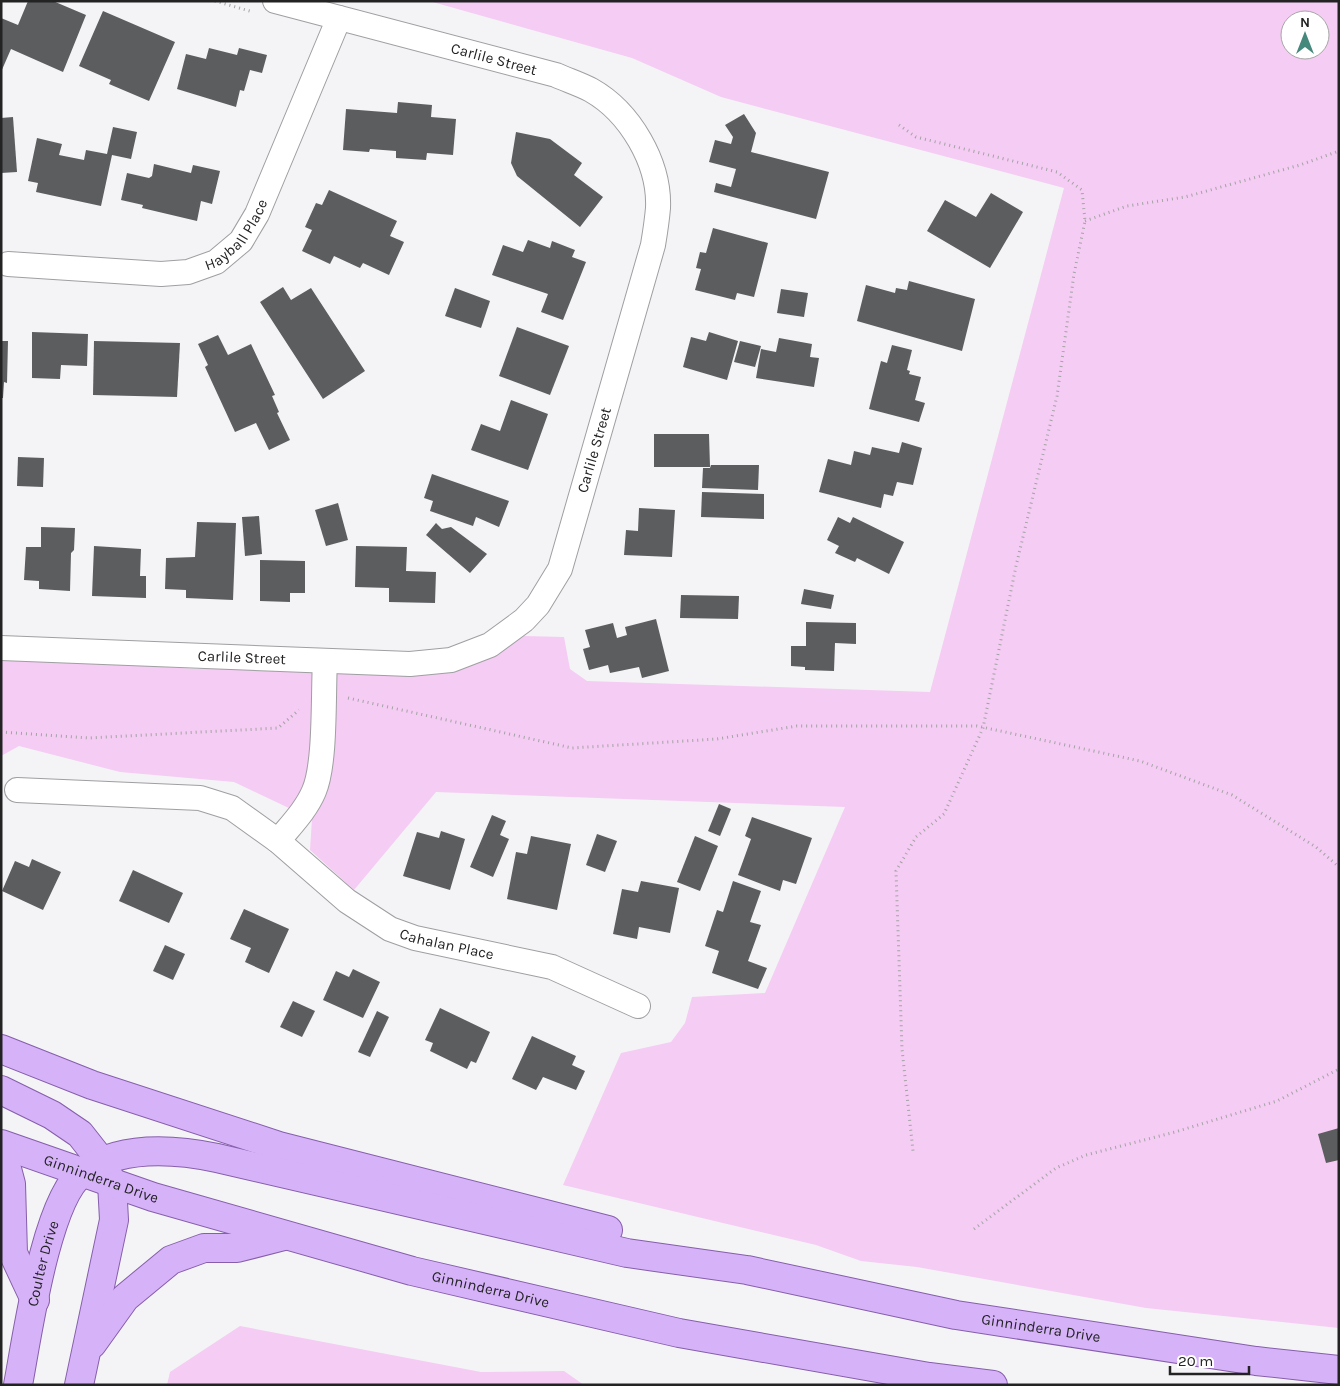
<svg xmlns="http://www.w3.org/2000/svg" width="1340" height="1386" viewBox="0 0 1340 1386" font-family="Karla,sans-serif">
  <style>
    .green { fill: #f5ccf3; fill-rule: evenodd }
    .building { fill: #5b5d5f }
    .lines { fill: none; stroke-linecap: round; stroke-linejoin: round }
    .street-casing { stroke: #9f9fa2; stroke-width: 26 }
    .primary-casing { stroke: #865eab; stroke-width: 30 }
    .path { stroke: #a3a3a5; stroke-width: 3; stroke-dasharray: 1 4; stroke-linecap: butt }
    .street { stroke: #fff; stroke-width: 24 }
    .primary { stroke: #d6b2f8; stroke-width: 28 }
    .labels { text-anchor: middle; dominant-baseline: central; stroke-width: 5; stroke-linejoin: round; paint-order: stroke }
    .street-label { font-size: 15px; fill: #232324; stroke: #fff }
  </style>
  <rect width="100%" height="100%" fill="#f4f4f7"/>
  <!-- green -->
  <g class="green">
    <path d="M 429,1 L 1339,1 L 1339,1328 L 1146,1308 L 917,1267 L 861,1261 L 816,1245 L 563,1185 L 621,1053 L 671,1042 L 685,1023 L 692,997 L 765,993 L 845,807 L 436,792 L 354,890 L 310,850 L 312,819 L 234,782 L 120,772 L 19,746 L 1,756 L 1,657 L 197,669 L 447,662 L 524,636 L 564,637 L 570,669 L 587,681 L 930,692 L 1064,188 L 721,97 L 632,58 ZM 1290,20 L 1320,20 L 1320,50 L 1290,50 Z"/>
    <path d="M 240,1326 L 481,1372 L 564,1371 L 584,1385 L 167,1385 L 170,1372 Z"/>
  </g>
  <!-- building -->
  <g class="building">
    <path d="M 28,1 L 53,1 L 86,15 L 63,72 L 11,49 L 1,72 L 1,18 L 18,25 Z"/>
    <path d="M 103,11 L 175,42 L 149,101 L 109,84 L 111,80 L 79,66 Z"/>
    <path d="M 209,48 L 237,55 L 239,48 L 267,55 L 262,73 L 250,70 L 244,91 L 240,90 L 236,107 L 177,89 L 186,54 L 206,59 Z"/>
    <path d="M 398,102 L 432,105 L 431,117 L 456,119 L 453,155 L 427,153 L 426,160 L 396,158 L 396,151 L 370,149 L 369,152 L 343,150 L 346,109 L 397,113 Z"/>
    <path d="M 744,114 L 756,133 L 751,152 L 829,172 L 816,219 L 714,192 L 716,183 L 731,187 L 736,169 L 709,162 L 715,140 L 731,144 L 733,137 L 725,125 Z"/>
    <path d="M 13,117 L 17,172 L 1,173 L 1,118 Z"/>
    <path d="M 113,127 L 137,132 L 131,159 L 112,155 L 101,206 L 36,192 L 38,183 L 28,181 L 37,138 L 62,144 L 59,155 L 84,160 L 86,150 L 107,154 Z"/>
    <path d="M 516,132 L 550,139 L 582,163 L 574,175 L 603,197 L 580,227 L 517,176 L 511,163 Z"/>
    <path d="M 154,164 L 191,173 L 193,165 L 220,171 L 212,204 L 201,201 L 197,221 L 142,208 L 143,205 L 121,200 L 127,173 L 149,178 L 152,176 Z"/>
    <path d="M 329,190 L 397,221 L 390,236 L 404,242 L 389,275 L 363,263 L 360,268 L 334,256 L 330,264 L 302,251 L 312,230 L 305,227 L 316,203 L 322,205 Z"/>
    <path d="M 991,193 L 1023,212 L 990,268 L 927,231 L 945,200 L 976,217 Z"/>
    <path d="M 713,228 L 768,243 L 754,297 L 737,293 L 735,300 L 695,290 L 701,269 L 696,268 L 700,252 L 706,253 Z"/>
    <path d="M 528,240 L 550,248 L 552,241 L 575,250 L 572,257 L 586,262 L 563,320 L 541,312 L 548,294 L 492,275 L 503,245 L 523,252 Z"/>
    <path d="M 909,281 L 975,299 L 962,351 L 857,321 L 866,285 L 895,293 L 896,288 L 907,290 Z"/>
    <path d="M 283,287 L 291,300 L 311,288 L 365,371 L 323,399 L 260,302 Z"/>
    <path d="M 455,288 L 490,301 L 481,328 L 445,316 Z"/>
    <path d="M 781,289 L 808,293 L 804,317 L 777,313 Z"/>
    <path d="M 517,327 L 569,346 L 550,395 L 499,376 Z"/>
    <path d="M 32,332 L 88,334 L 87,366 L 61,365 L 60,379 L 32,378 Z"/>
    <path d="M 709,332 L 738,341 L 727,380 L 683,367 L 691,337 L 706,341 Z"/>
    <path d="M 218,335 L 228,355 L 251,344 L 275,395 L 272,396 L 279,412 L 277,413 L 290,440 L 269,450 L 256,423 L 235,432 L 205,367 L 208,365 L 198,344 Z"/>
    <path d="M 779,338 L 812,344 L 810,357 L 819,358 L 814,387 L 756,378 L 761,349 L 776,352 Z"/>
    <path d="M 1,341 L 8,341 L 7,383 L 4,382 L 3,398 L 1,398 Z"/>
    <path d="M 94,341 L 180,343 L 177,397 L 93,395 Z"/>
    <path d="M 740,341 L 761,346 L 755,367 L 734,362 Z"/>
    <path d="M 892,345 L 912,350 L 907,370 L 910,371 L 909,374 L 921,377 L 915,400 L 925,403 L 919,422 L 869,409 L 881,361 L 887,363 Z"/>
    <path d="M 511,400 L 548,414 L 528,470 L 471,450 L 481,424 L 500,431 Z"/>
    <path d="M 654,434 L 709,434 L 710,467 L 654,467 Z"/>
    <path d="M 902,442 L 922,448 L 913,485 L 897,482 L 893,496 L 884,494 L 881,508 L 819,492 L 828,459 L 851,465 L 854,451 L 870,455 L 872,447 L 899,453 Z"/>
    <path d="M 18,457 L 44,458 L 43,487 L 17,486 Z"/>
    <path d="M 711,465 L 759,465 L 758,490 L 702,488 L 703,468 L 710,468 Z"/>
    <path d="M 432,474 L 509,501 L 499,527 L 476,517 L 473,526 L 430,511 L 433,501 L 424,498 Z"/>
    <path d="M 702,492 L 764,494 L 764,519 L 701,517 Z"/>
    <path d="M 338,503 L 348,540 L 326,546 L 315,510 Z"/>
    <path d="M 639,508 L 675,510 L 672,557 L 624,555 L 626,530 L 638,531 Z"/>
    <path d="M 259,516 L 262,554 L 245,556 L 242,517 Z"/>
    <path d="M 838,517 L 850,523 L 853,517 L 904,542 L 889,574 L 857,558 L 855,562 L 835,553 L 839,546 L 827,540 Z"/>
    <path d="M 197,522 L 236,523 L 233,600 L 186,598 L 186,590 L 165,589 L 166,558 L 195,557 Z"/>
    <path d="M 436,523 L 442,529 L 451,527 L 487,554 L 470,573 L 426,535 Z"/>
    <path d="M 41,527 L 75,528 L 74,550 L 71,553 L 70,591 L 39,589 L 39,581 L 24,580 L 26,547 L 41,547 Z"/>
    <path d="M 94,546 L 141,549 L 140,576 L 146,576 L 146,598 L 92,596 Z"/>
    <path d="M 356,546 L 407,547 L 406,571 L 436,572 L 435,603 L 389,602 L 389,588 L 355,587 Z"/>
    <path d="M 260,560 L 305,561 L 305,593 L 290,593 L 290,602 L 260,601 Z"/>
    <path d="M 804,589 L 834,595 L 831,609 L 801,604 Z"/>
    <path d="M 681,595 L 739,596 L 738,619 L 680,618 Z"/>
    <path d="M 656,619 L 669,671 L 642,678 L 639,667 L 610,673 L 608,665 L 589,670 L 583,649 L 590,647 L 585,630 L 613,623 L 617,638 L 627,635 L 625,627 Z"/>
    <path d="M 806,622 L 856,623 L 856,644 L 835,643 L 834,671 L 805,670 L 805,667 L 791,666 L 791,646 L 806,646 Z"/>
    <path d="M 719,804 L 731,809 L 720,836 L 708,831 Z"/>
    <path d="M 492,815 L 506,821 L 500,835 L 509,839 L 493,877 L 470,867 Z"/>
    <path d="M 752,817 L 812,838 L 796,884 L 783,880 L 780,891 L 738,875 L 751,839 L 745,836 Z"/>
    <path d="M 441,831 L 465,839 L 450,890 L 403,876 L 417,832 L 439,838 Z"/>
    <path d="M 597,834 L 617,841 L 605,872 L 586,865 Z"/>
    <path d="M 531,836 L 571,844 L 557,910 L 507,899 L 516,852 L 527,854 Z"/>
    <path d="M 695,836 L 718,846 L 700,891 L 677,882 Z"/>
    <path d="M 32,859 L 61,872 L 43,910 L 2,891 L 15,861 L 29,867 Z"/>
    <path d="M 133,870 L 183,893 L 169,923 L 119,901 Z"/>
    <path d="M 641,881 L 679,888 L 670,933 L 639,927 L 637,939 L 613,934 L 622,889 L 638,892 Z"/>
    <path d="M 733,881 L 761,891 L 750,922 L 761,925 L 748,961 L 767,968 L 758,989 L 712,973 L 719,951 L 705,946 L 717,910 L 723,912 Z"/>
    <path d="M 244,909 L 289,929 L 269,973 L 245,962 L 251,948 L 230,939 Z"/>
    <path d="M 165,945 L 185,954 L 173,980 L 153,971 Z"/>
    <path d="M 353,969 L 380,982 L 363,1018 L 323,1000 L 336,971 L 349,977 Z"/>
    <path d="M 293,1001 L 315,1011 L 302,1037 L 280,1027 Z"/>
    <path d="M 440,1008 L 490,1032 L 476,1063 L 471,1061 L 467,1069 L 430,1051 L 433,1043 L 425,1040 Z"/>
    <path d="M 377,1011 L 389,1017 L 370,1057 L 358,1052 Z"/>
    <path d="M 532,1036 L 576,1056 L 572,1065 L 585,1071 L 576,1090 L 543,1077 L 536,1090 L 512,1079 Z"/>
    <path d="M 1339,1128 L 1339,1160 L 1326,1163 L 1318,1134 Z"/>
  </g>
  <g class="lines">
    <!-- street casing -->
    <g class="street-casing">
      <g id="street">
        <path id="s1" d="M 8,264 L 161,274 L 188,272 L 216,262 L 241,241 L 257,214 L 339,18"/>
        <path id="s2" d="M 1,648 L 410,664 L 451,660 L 490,645 L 524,620 L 538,605 L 560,569 L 653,245 C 655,233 657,220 658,208 C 660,163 630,112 591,90 C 580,84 567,80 556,75 L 275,1"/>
        <path id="s3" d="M 17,790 L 200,798 L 232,808 L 278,841 L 347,901 L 390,929 L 415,938 L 552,967 L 638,1006"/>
        <path d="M 278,841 C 291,825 306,810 314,791 C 326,763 323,694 325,661"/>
      </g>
    </g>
    <!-- primary casing -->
    <g class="primary-casing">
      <g id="primary">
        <path d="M 1,1049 L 92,1085 L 279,1146 L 608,1230"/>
        <path d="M 1,1090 L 52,1115 L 80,1134 L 102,1162 L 112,1183 L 114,1220 L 79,1385"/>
        <path id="s4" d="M 1,1144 L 153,1197 L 412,1271 L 679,1333 L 929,1377 L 993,1385"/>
        <path d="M 1,1146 L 11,1184 L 13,1253 L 35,1300"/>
        <path d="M 92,1344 L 125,1298 L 171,1260 L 204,1248 L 237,1248 L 284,1236"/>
        <path id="s5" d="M 18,1385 C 27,1338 46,1198 83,1172 C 121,1145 174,1149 217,1158 L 627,1253 L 747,1270 L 956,1315 L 1256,1361 L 1339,1370"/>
      </g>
    </g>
    <!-- path -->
    <g class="path">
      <path d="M 215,1 L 253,12"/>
      <path d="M 899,125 L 916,137 L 1057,172 L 1082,190 L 1085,221 L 1074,274 L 1057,396 L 1016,566 L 983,728 L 944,814 L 916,837 L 896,871 L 902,1049 L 913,1151"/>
      <path d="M 1085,221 L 1127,206 L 1185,197 L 1300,165 L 1339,151"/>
      <path d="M 348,698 L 572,748 L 717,739 L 797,726 L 977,726 L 1140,761 L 1232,795 L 1316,847 L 1339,867"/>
      <path d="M 1,732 L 89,738 L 278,728 L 299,710"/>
      <path d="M 974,1229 L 1056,1168 L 1086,1155 L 1175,1132 L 1277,1101 L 1339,1069"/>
    </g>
    <!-- street -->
    <use href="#street" class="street"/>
    <!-- primary -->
    <use href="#primary" class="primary"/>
  </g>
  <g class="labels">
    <!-- street labels -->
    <g class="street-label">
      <text transform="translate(494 59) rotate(15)">Carlile Street</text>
      <text stroke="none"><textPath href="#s1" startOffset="244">Hayball Place</textPath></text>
      <text stroke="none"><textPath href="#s2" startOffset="721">Carlile Street</textPath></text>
      <text stroke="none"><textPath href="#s2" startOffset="241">Carlile Street</textPath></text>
      <text stroke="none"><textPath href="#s3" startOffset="475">Cahalan Place</textPath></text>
      <text stroke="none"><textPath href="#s4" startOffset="106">Ginninderra Drive</textPath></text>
      <text stroke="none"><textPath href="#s5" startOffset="124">Coulter Drive</textPath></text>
      <text stroke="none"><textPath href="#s4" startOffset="511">Ginninderra Drive</textPath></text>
      <text stroke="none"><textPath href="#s5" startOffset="1206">Ginninderra Drive</textPath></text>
    </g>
  </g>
  <!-- border -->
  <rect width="1340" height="1386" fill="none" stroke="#232324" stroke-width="5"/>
  <!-- north arrow -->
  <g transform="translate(1305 35)"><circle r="24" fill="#ffffff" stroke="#a7a7a7"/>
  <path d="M0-4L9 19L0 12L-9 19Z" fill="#45897c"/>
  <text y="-8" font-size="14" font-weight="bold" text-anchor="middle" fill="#232324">N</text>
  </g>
  <!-- scale -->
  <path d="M1170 1366v8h79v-8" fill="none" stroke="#232324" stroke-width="2.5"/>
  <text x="1178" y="1366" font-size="15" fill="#232324" stroke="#ffffff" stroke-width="4" paint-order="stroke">20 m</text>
</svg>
